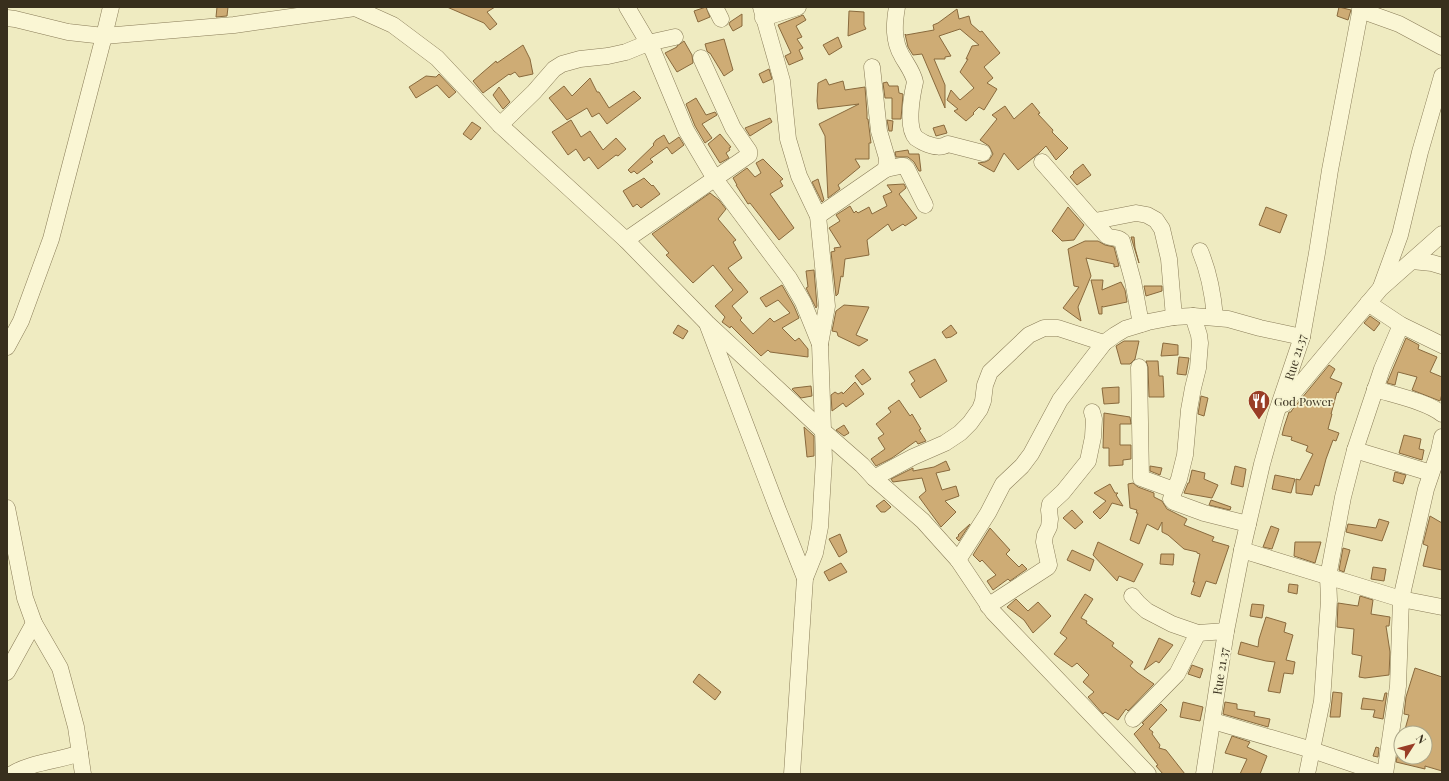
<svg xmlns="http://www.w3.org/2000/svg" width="1449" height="781" viewBox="0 0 1449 781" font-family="'Playfair Display',serif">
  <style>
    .building { fill: #ceac75; stroke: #896a3d }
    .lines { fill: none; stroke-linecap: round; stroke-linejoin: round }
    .minor-casing { stroke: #897c58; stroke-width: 17 }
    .minor { stroke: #faf6d4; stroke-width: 16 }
    .labels { text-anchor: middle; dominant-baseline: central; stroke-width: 3.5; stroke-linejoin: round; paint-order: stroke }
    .street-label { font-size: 12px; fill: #382f1d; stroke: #f6f3d0 }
    .poi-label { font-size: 12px; fill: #382f1d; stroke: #f6f3d0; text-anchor: start }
  </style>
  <rect width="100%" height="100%" fill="#efebc1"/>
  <!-- building -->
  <g class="building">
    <path d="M 217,7 L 228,7 L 227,16 L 216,17 Z"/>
    <path d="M 447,7 L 495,7 L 487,12 L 497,24 L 490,30 L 484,23 Z"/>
    <path d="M 706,7 L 710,17 L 698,22 L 694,11 Z"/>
    <path d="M 1339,7 L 1351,10 L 1348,20 L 1337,16 Z"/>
    <path d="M 957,9 L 959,19 L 969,16 L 971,24 L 980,32 L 982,31 L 1000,53 L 984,67 L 993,78 L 987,83 L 997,89 L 984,110 L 979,107 L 973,113 L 974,114 L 966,121 L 954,111 L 958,109 L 947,100 L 951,90 L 960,100 L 974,88 L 960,72 L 968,59 L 966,59 L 972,46 L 979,45 L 960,29 L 939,36 L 951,56 L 945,57 L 945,59 L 934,59 L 945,85 L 945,108 L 922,54 L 913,55 L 908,47 L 905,34 L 906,35 L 934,30 L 933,25 L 938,23 Z"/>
    <path d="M 849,11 L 864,12 L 864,25 L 866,29 L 848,36 Z"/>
    <path d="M 742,14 L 742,26 L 733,31 L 729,24 L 730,22 Z"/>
    <path d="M 803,15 L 806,20 L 796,26 L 802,37 L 797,39 L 803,48 L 799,50 L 803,59 L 789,65 L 785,56 L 791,53 L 778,25 Z"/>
    <path d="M 838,37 L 842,47 L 829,55 L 823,45 Z"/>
    <path d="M 724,39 L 733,70 L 724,76 L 710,53 L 709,53 L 707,51 L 705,44 Z"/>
    <path d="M 684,41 L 692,55 L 693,63 L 677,72 L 665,53 L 677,47 L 677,46 Z"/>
    <path d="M 523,45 L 530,59 L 533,74 L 519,77 L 515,72 L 510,75 L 509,74 L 483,93 L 473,81 L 482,73 L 496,61 L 497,63 Z"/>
    <path d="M 769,69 L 772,79 L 763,83 L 759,74 Z"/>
    <path d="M 439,74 L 456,92 L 449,98 L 437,85 L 416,98 L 409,87 L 426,76 L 436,77 Z"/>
    <path d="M 590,78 L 597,92 L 599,92 L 609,108 L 634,91 L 641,98 L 607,124 L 599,113 L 592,117 L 587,108 L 567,120 L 549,98 L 564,86 L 572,96 Z"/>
    <path d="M 826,79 L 829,85 L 843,81 L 845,90 L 865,87 L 867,113 L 867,119 L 868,119 L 871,143 L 869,143 L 869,159 L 855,159 L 860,167 L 838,185 L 840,189 L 828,198 L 825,136 L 819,124 L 859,104 L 818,109 L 817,101 L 818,83 Z"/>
    <path d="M 887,82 L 889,86 L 898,86 L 899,93 L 903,94 L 901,119 L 892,119 L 892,98 L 885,98 L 883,83 Z"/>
    <path d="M 499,87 L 510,102 L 503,109 L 493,95 Z"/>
    <path d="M 696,98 L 706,115 L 715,112 L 717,115 L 702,124 L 712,138 L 705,143 L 695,126 L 686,104 Z"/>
    <path d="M 1032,103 L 1040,113 L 1038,114 L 1053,130 L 1052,132 L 1068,148 L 1056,160 L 1046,146 L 1039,153 L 1018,170 L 1004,153 L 994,172 L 978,163 L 985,162 L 989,160 L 993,154 L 989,146 L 980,140 L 997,119 L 992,115 L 1005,106 L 1014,119 Z"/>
    <path d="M 770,118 L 772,122 L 750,136 L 745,128 Z"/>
    <path d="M 571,120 L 581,137 L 590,131 L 603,150 L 616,138 L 626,149 L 618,156 L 616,155 L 598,169 L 589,157 L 584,161 L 576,149 L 568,155 L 552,132 Z"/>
    <path d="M 887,120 L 893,121 L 892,131 L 889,131 Z"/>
    <path d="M 472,122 L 481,128 L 471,140 L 463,134 Z"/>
    <path d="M 944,125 L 947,133 L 936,136 L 933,128 Z"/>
    <path d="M 720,134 L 731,147 L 729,148 L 730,150 L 726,153 L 729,158 L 720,163 L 708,144 Z"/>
    <path d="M 664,135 L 669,144 L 679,137 L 684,145 L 672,154 L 667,147 L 650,159 L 653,162 L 637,174 L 634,171 L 631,173 L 628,170 L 654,145 L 653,144 L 656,140 Z"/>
    <path d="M 908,150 L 909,154 L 919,154 L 921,171 L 919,171 L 914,162 L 908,157 L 896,157 L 895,152 Z"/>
    <path d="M 763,159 L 783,179 L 780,181 L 783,186 L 770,194 L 794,228 L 779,240 L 750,203 L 748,204 L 736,185 L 737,185 L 733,178 L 747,168 L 755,177 L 761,173 L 756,163 Z"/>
    <path d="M 1083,164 L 1091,175 L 1077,185 L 1070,177 L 1074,173 L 1073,172 Z"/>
    <path d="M 644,178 L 652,186 L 653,185 L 660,194 L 641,208 L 637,204 L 633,207 L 623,191 Z"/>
    <path d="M 818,179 L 824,200 L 822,202 L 812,182 Z"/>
    <path d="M 904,184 L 906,188 L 899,194 L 917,218 L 905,226 L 903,224 L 892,231 L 888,224 L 867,240 L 869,255 L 845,259 L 843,277 L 841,276 L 838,294 L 836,296 L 831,252 L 835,251 L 834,248 L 841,247 L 829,228 L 840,221 L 836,215 L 850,206 L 854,213 L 856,211 L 858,213 L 869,207 L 872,214 L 887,206 L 883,196 L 892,192 L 887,185 Z"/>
    <path d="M 710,193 L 719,200 L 726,209 L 718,219 L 736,240 L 733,242 L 742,258 L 728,268 L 739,282 L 740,282 L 748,292 L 732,306 L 742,318 L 740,320 L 753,334 L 770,318 L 774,322 L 790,313 L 778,300 L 766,307 L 760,298 L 782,285 L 794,306 L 799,318 L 782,328 L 795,341 L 799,338 L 808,349 L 808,357 L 770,352 L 768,350 L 761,356 L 731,326 L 730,328 L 722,322 L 725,317 L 715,306 L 733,290 L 713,265 L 693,283 L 666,255 L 669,253 L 652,234 Z"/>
    <path d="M 1068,207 L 1084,225 L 1074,240 L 1062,241 L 1052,231 Z"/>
    <path d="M 1266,207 L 1287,215 L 1280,233 L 1259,225 Z"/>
    <path d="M 1131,237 L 1134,237 L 1135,248 L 1139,263 Z"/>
    <path d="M 1085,241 L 1098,241 L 1105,245 L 1114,247 L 1119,266 L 1114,267 L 1114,264 L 1086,258 L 1091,276 L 1078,307 L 1081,321 L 1063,308 L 1079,287 L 1074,286 L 1068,249 Z"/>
    <path d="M 814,270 L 817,306 L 816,308 L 806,288 L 808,287 L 806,271 Z"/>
    <path d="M 1091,280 L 1103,280 L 1102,290 L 1121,282 L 1125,290 L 1127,302 L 1103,307 L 1102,306 L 1102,314 L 1099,314 Z"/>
    <path d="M 1144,286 L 1162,286 L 1162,291 L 1146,296 Z"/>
    <path d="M 844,305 L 869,307 L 856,335 L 868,340 L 859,346 L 838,336 L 837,332 L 832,331 L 836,311 Z"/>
    <path d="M 1370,316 L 1380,323 L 1374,331 L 1364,323 Z"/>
    <path d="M 678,325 L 688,331 L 683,339 L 673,333 Z"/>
    <path d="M 951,325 L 957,333 L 951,337 L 946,338 L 942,332 Z"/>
    <path d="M 1406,338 L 1419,345 L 1418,349 L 1437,357 L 1430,372 L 1442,377 L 1442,394 L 1440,401 L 1412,390 L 1417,377 L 1398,372 L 1395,385 L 1387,383 Z"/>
    <path d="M 1124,341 L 1139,341 L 1135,359 L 1130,364 L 1121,364 L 1116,346 Z"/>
    <path d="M 1163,343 L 1178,345 L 1178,355 L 1161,356 Z"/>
    <path d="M 1179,357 L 1189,358 L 1186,375 L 1177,374 Z"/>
    <path d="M 935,359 L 947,381 L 920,398 L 911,384 L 915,381 L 909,372 Z"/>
    <path d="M 1146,361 L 1158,361 L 1159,376 L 1163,376 L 1164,397 L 1149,397 L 1148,367 Z"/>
    <path d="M 1329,365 L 1335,369 L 1330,378 L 1342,383 L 1338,393 L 1337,392 L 1331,414 L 1332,414 L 1328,429 L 1339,433 L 1336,441 L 1333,440 L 1326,459 L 1319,486 L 1315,485 L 1312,495 L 1296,493 L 1296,479 L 1300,480 L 1313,454 L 1306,451 L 1308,446 L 1291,440 L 1292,437 L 1282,435 L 1284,427 L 1289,412 L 1291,412 L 1292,410 Z"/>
    <path d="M 863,369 L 871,379 L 862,385 L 855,376 Z"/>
    <path d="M 855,382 L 864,394 L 846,407 L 843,403 L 832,411 L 831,395 L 835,392 L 838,394 L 842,392 L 843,394 Z"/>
    <path d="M 811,386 L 812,396 L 801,398 L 792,389 L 794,388 Z"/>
    <path d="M 1119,387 L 1119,403 L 1104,404 L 1102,388 Z"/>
    <path d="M 1201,396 L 1208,398 L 1204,416 L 1198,414 Z"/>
    <path d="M 899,400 L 910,416 L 912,414 L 921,429 L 919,430 L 926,441 L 918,444 L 916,441 L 892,458 L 876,466 L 871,459 L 885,449 L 878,438 L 884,434 L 876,424 L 891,412 L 888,408 Z"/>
    <path d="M 1104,413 L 1130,417 L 1131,424 L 1120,424 L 1120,445 L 1131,445 L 1131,459 L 1123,460 L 1123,465 L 1109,466 L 1109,448 L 1103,448 Z"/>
    <path d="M 844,425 L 849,433 L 844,436 L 836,430 Z"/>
    <path d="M 804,427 L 814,436 L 814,456 L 807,457 Z"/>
    <path d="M 1404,435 L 1421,439 L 1419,449 L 1424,450 L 1422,460 L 1399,453 Z"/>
    <path d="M 946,461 L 950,470 L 936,473 L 942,490 L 956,486 L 959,496 L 945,501 L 956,512 L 941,527 L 919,497 L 926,491 L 922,478 L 893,482 L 891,479 L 913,468 L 913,471 L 934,467 Z"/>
    <path d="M 1150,466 L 1162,468 L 1160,475 L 1150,471 Z"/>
    <path d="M 1235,466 L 1246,469 L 1243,487 L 1231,484 Z"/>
    <path d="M 1192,470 L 1205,473 L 1204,479 L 1218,485 L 1212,498 L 1184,493 L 1188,483 L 1189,483 Z"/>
    <path d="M 1395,472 L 1406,475 L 1403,484 L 1393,481 Z"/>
    <path d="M 1275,475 L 1295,479 L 1291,493 L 1272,489 Z"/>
    <path d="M 1133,483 L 1138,487 L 1154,493 L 1154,497 L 1162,501 L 1167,509 L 1187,519 L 1184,525 L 1214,537 L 1212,541 L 1229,546 L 1216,584 L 1206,581 L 1200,597 L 1191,594 L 1195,582 L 1193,582 L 1200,554 L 1197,553 L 1197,552 L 1184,549 L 1168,535 L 1162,532 L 1162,522 L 1158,530 L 1147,524 L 1139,544 L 1130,540 L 1138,513 L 1136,513 L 1137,510 L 1130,508 L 1128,484 Z"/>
    <path d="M 1110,484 L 1115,493 L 1118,493 L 1116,495 L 1123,506 L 1112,503 L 1107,512 L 1100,519 L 1093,512 L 1106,501 L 1094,493 Z"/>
    <path d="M 884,500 L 891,507 L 885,512 L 881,512 L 876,506 Z"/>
    <path d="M 1211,500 L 1231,507 L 1230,510 L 1209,505 Z"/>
    <path d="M 1072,510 L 1083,522 L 1075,529 L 1063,518 Z"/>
    <path d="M 1430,516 L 1442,523 L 1442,570 L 1423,566 L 1428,546 L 1423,544 Z"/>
    <path d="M 1379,519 L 1389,522 L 1382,541 L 1346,532 L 1348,524 L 1376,528 Z"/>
    <path d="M 970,524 L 959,541 L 956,538 L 959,536 L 958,535 Z"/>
    <path d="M 1271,526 L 1279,529 L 1272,549 L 1263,547 Z"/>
    <path d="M 990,528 L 1010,550 L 1006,554 L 1019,567 L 1022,564 L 1027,569 L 1010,581 L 1008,579 L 993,590 L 987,581 L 996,575 L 982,560 L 980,562 L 973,555 Z"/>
    <path d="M 840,534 L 847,552 L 839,557 L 829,539 Z"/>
    <path d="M 1098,542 L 1143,564 L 1134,582 L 1119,576 L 1117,581 L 1093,555 Z"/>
    <path d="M 1295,542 L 1321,542 L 1315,563 L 1294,556 Z"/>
    <path d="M 1343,548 L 1350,550 L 1344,572 L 1339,570 Z"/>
    <path d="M 1072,550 L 1094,560 L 1090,571 L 1067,560 Z"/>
    <path d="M 1161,554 L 1174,554 L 1173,565 L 1160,564 Z"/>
    <path d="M 841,563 L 847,572 L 829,581 L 824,572 Z"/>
    <path d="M 1373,567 L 1386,569 L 1384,581 L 1371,579 Z"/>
    <path d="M 1289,584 L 1298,585 L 1297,594 L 1288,592 Z"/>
    <path d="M 1085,594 L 1093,599 L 1081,618 L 1087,621 L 1086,623 L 1114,643 L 1112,646 L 1133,662 L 1130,666 L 1138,673 L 1154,684 L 1128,711 L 1126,709 L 1118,720 L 1105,712 L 1103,714 L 1088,697 L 1094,692 L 1083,682 L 1089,675 L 1077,663 L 1072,667 L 1054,654 L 1067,638 L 1060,633 Z"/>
    <path d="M 1360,596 L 1373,600 L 1371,614 L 1390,617 L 1389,626 L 1386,626 L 1390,652 L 1389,675 L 1365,678 L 1359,677 L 1362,656 L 1352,654 L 1354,629 L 1337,627 L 1338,603 L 1358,606 Z"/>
    <path d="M 1016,599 L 1028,611 L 1038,602 L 1051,616 L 1033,633 L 1024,620 L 1007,607 Z"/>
    <path d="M 1252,604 L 1264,605 L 1262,618 L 1250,616 Z"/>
    <path d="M 1266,617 L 1286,623 L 1284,632 L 1293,635 L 1286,660 L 1295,662 L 1293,674 L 1284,673 L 1280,693 L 1268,691 L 1275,662 L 1266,661 L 1238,654 L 1241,642 L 1258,647 L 1259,639 Z"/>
    <path d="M 1159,638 L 1173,645 L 1159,663 L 1156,661 L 1144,670 Z"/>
    <path d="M 1192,665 L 1203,669 L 1200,678 L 1188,674 Z"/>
    <path d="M 1415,668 L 1442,677 L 1442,771 L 1425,766 L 1425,769 L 1396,762 L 1398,753 L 1401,753 L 1401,757 L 1425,757 L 1425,744 L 1428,733 L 1404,733 L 1409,715 L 1404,714 L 1406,697 Z"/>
    <path d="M 699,674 L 721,692 L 715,700 L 693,682 Z"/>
    <path d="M 1333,692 L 1342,693 L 1340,717 L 1330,717 Z"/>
    <path d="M 1385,693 L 1387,693 L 1383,719 L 1373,717 L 1375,710 L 1361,709 L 1363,698 L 1383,701 Z"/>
    <path d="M 1183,702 L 1203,707 L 1200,721 L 1180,717 Z"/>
    <path d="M 1225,702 L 1237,704 L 1237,709 L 1255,712 L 1254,716 L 1270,719 L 1268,727 L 1223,714 Z"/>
    <path d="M 1161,704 L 1167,710 L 1149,729 L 1153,732 L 1152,734 L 1160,745 L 1159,748 L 1166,750 L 1185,774 L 1163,774 L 1156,766 L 1158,765 L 1134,734 L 1144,724 L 1142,723 Z"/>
    <path d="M 1232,736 L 1250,742 L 1247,747 L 1267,756 L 1260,774 L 1240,774 L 1247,759 L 1225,753 Z"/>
    <path d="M 1376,747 L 1379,748 L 1378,757 L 1373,756 Z"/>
  </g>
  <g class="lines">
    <!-- minor casing -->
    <g class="minor-casing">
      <g id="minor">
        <path d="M 353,7 L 393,25 L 437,58 L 500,125 L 626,240 L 707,323 L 822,430 L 862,465 L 874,478 L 923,521 L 958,560 L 993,612 L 1148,774"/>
        <path d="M 627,7 L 653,51 L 686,130 L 715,179 L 789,278 L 803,302 L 820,344"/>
        <path d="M 715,7 L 721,19"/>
        <path d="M 761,7 L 782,81 L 788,139 L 799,176 L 818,216 L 827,306 L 820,344 L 824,459 L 820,527 L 815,553 L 805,578 L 792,774"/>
        <path d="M 897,7 C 894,24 893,41 902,56 C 907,65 913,72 915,82 C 912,95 906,127 916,138 C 919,140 924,143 927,144 C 935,147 941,148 948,144 L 983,153"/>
        <path d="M 1360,10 L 1399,24 L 1442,47"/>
        <path d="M 7,18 L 15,19 L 68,32 L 104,36 L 234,25 L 355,8"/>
        <path d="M 763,18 L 798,7"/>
        <path d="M 872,67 L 879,131 L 887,158 L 886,169"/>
        <path d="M 500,125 L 534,92 L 554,69 L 562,64 L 580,59 L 608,56 L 626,52 L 648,43 L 675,37"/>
        <path d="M 1042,162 L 1107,236 C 1112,239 1117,236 1122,241 L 1133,281 L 1141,324"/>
        <path d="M 818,216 L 886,169 L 900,166 L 904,166 L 907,169 L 925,205"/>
        <path d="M 1095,221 L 1136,213 L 1147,215 L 1156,220 L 1162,229 L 1169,259 L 1174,317"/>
        <path d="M 626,240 L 749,155 L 749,151 L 733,128 L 701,58"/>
        <path d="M 1200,251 C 1209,272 1213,294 1215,317"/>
        <path d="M 1412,261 L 1432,263 L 1442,266"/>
        <path d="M 1381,287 L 1400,235 L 1420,152 L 1442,76"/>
        <path d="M 1368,303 L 1401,325 L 1442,345"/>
        <path d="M 1193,316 L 1199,335 L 1200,343 L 1198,368 L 1193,388 L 1189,410 L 1185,455 L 1179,479 L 1171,499 L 1174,502 L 1204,513 L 1248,524"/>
        <path d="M 708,326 L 778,510 L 805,578"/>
        <path d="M 7,347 L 21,321 L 51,239 L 104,36 L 111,7"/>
        <path d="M 1139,367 L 1141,478 L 1174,490"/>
        <path d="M 1375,389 C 1394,395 1428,402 1442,414"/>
        <path d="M 1284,404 L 1380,289 L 1442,234"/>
        <path d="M 1355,450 L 1431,473"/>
        <path d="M 874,478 L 913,457 L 945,443 L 960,433 L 970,423 L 980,409 L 983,401 L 985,385 L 990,372 L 1029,335 L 1044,328 L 1058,328 L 1104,343"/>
        <path d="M 7,508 L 25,598 L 34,623 L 60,668 L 76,727 L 83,774"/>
        <path d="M 1242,550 L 1401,599 L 1442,607"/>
        <path d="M 958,560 L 988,513 L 1003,484 L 1022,466 L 1031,454 L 1060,400 L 1104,343 L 1115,335 L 1125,329 L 1148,322 L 1174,317 L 1193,316 L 1228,319 L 1260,328 L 1302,337"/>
        <path d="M 1132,596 L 1138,603 L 1147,611 L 1172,624 L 1198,633 L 1226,631"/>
        <path d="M 988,606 L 1048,567 L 1049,565 L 1044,542 L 1045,535 L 1049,527 L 1050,519 L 1049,510 L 1050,504 L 1063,492 L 1088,461 L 1093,437 L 1094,419 L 1092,412"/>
        <path d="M 7,672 L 34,623"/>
        <path d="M 1133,719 L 1177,674 L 1198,633"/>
        <path d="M 1213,721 L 1312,750 L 1383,774"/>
        <path d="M 12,774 C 32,762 58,761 80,753"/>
        <path d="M 1204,774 L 1226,631 L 1242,550 L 1262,464 L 1276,414 L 1302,337 L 1317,253 L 1330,170 L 1361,7"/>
        <path d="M 1307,774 L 1322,701 L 1329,600 L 1328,577 L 1343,497 L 1355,450 L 1382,369 L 1401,325"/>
        <path d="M 1385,774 L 1398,686 L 1401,599 L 1426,489 L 1439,451 L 1442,437"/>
      </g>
    </g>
    <!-- minor -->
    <use href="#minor" class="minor"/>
  </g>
  <!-- icons -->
  <defs>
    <g id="restaurant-pin" transform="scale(1.15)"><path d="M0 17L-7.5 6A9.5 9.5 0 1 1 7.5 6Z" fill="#993d26" stroke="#f6f3d0"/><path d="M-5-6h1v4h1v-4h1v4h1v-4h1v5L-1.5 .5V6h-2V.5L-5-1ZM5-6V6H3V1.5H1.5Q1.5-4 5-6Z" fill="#fff"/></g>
  </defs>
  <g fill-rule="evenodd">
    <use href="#restaurant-pin" x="1259" y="401"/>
  </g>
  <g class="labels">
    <!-- street labels -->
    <g class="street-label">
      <text transform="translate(1295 357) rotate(-73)">Rue 21.37</text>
      <text transform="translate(1220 671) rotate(-81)">Rue 21.37</text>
    </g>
    <!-- poi labels -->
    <g class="poi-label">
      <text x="1274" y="401">God Power</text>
    </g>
  </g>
  <!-- border -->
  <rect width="1449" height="781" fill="none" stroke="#382f1d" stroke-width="16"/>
  <!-- north arrow -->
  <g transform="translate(1413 745) rotate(54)"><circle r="19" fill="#f6f3d0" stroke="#aaa588"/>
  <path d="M0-3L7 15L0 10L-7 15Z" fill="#993d26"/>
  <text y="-6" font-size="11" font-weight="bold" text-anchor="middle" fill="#382f1d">N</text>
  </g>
</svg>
